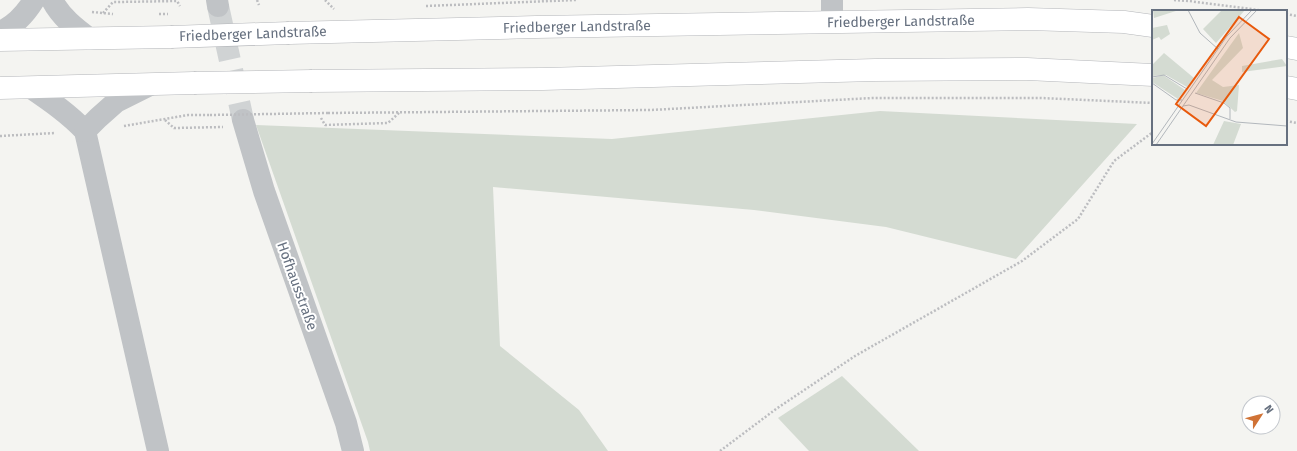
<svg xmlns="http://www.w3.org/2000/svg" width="1297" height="451" viewBox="0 0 1297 451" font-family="'Fira Sans',sans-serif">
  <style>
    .green { fill: #d4dbd2 }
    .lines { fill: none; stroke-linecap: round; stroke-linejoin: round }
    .minor-tunnel { stroke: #d0d3d4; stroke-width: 22; stroke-dasharray: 22 11; stroke-linecap: butt }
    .major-casing { stroke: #b4b6ba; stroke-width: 23 }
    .path { stroke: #bcbdc0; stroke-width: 2.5; stroke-dasharray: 2 2; stroke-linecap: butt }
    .minor { stroke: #c0c3c6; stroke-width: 22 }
    .major { stroke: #fff; stroke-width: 22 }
    .major-bridge-casing { stroke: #b4b6ba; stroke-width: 23; stroke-linecap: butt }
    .path-bridge { stroke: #bcbdc0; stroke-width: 2.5; stroke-dasharray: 2 2; stroke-linecap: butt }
    .major-bridge { stroke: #fff; stroke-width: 22 }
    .labels { text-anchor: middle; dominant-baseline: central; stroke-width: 4; stroke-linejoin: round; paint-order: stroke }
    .street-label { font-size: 14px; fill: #66707f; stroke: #fff }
    .inset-road { fill: none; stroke: #b2b7bc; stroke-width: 1 }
    .view { fill: #e8590c; fill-opacity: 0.15; stroke: #e8590c; stroke-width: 2 }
    .inset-edge { fill: none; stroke: #66707f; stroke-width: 2 }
  </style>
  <rect width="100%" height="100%" fill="#f4f4f1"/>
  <!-- green -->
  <g class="green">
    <path d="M 880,111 L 1137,124 L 1016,259 L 886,227 L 754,210 L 493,187 L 500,346 L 579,410 L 608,451 L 370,451 L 368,442 L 256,125 L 612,139 Z"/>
    <path d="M 842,376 L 919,451 L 809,451 L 778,418 Z"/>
  </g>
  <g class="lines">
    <!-- minor-tunnel -->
    <path class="minor-tunnel" d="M 218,6 L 243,120"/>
    <!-- major casing -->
    <g class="major-casing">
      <g id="major">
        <path id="s1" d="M 289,33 L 536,27 L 1028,19 L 1124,22 L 1153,26"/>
        <path d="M 0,40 L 171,37"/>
        <path d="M 1286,47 L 1297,49"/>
        <path d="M 312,81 L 543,79 L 875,70 L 1027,69 L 1153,75"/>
        <path d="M 1286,87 L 1297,89"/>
        <path d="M 0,88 L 194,83"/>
      </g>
    </g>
    <!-- path -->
    <g class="path">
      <path d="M 257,0 L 259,5"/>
      <path d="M 325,0 L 334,9"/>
      <path d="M 1174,0 L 1189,1 L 1266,11"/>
      <path d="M 426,6 L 576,0"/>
      <path d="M 92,12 L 113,14"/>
      <path d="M 103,13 L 113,2 L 118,2 L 177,1 L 180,6"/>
      <path d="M 1286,14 L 1297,16"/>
      <path d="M 328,113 L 651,110 L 872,98 L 1041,98 L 1153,103"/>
      <path d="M 321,118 L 325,125 L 388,123 L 400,112"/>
      <path d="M 165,120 L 174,128 L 223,127"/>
      <path d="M 1286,121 L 1297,123"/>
      <path d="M 124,126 L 188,115 L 210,115"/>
      <path d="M 0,136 L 55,133"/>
      <path d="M 720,451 L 776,409 L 855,356 L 1022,261 L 1078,219 L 1114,161 L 1153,132"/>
    </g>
    <!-- minor -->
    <g class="minor">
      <path d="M 52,0 C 61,17 75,28 90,39"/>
      <path d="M 217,0 L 218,6"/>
      <path d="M 832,0 L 832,22"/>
      <path d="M 0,32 C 14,26 26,13 34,0"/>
      <path d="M 31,88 C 50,101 69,114 85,131 L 158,451"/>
      <path d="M 243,120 L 264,191 L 346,423 L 353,451"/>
      <path d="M 85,131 L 98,118 L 116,102 L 152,84"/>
    </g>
    <!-- major -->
    <use href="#major" class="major"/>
    <!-- major-bridge casing -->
    <g class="major-bridge-casing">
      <g id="major-bridge">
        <path d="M 171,37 L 289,33"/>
        <path d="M 194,83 L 312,81"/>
      </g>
    </g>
    <!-- path-bridge -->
    <g class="path-bridge">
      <path d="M 159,14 L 168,14"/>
      <path d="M 210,115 L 328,113"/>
    </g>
    <!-- major-bridge -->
    <use href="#major-bridge" class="major-bridge"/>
  </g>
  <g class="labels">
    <!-- street labels -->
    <g class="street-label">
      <text stroke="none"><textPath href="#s1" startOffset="612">Friedberger Landstraße</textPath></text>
      <text stroke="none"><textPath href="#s1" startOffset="288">Friedberger Landstraße</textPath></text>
      <text transform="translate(253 34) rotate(-2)">Friedberger Landstraße</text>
      <text transform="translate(297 286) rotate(70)">Hofhausstraße</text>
    </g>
  </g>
  <!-- overview -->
  <g transform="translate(1152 10)">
    <rect width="135" height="135" fill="#f4f4f1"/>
    <path d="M 1,0 L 27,0 L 2,8 ZM 70,0 L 93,0 L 64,33 L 51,19 ZM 15,15 L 18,24 L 9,30 L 7,27 L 0,30 L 0,18 ZM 87,23 L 91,38 L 60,70 L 71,77 L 87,75 L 85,101 L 83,102 L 71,91 L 44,83 ZM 12,43 L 42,68 L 35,77 L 14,65 L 0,66 L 0,55 ZM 130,49 L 135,56 L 90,62 L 90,56 ZM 11,65 L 33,80 L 26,89 L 0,72 L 1,68 ZM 72,111 L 89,114 L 81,135 L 61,135 Z" fill="#d4dbd2"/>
    <path class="inset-road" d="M 36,0 L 48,23 L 66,39M 0,67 L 12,65 L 35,79M 0,73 L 24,90 L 30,90M 43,83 L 72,93 L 78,98 L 78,109M 31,96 L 37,95 L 84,112 L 135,116M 0,134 L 75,26 L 100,0M 4,135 L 78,28 L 105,0"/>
    <path class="view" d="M 87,7 L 117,29 L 54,116 L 24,94 Z"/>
    <rect width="135" height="135" class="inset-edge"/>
  </g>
  <!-- north arrow -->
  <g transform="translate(1261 415) rotate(54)"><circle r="19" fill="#ffffff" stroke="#c2c6cc"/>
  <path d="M0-3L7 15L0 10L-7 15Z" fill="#d07235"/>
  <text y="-6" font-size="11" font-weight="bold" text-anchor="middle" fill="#66707f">N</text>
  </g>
</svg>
